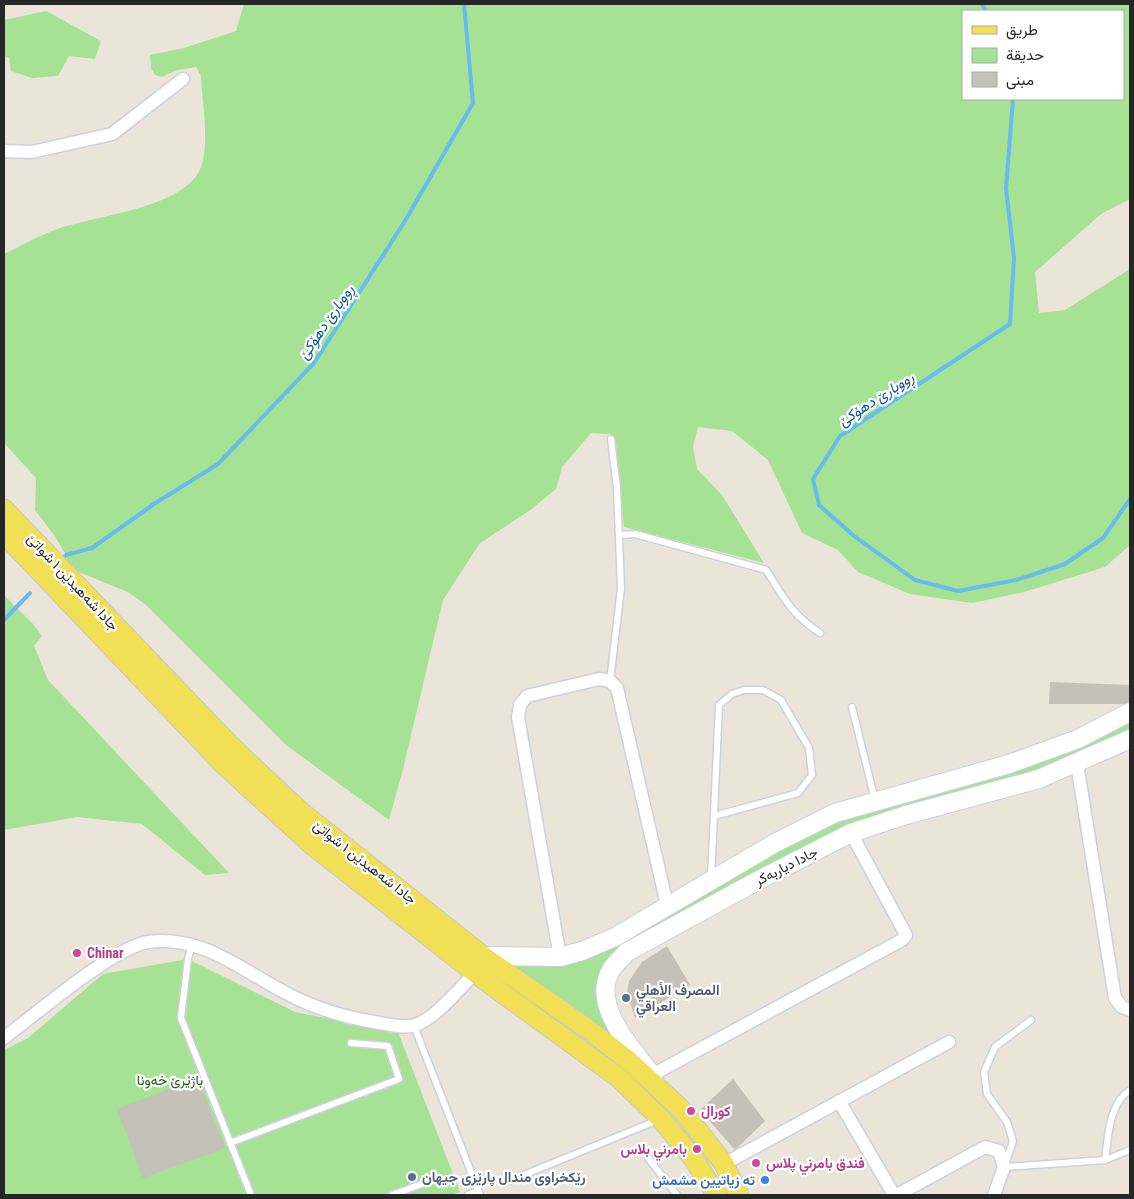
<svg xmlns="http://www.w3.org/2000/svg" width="1134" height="1199" viewBox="0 0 1134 1199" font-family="'Roboto Condensed',Vazirmatn,sans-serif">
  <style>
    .green { fill: #a5e293; fill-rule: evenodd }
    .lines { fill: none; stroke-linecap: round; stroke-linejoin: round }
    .stream { stroke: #68bbef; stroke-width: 4 }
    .building { fill: #c5c1b8 }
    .lane-casing { stroke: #cecfe1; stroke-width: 9 }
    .street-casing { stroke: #cecfe1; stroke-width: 15 }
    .secondary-casing { stroke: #cecfe1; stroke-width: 20 }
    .primary-casing { stroke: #c7c7c7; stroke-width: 21 }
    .lane { stroke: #fff; stroke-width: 6 }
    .street { stroke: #fff; stroke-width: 12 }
    .secondary { stroke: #fff; stroke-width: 18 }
    .primary { stroke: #f1e056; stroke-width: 19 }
    .hotel-dot { fill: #d1479c; stroke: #fff; stroke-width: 2 }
    .service-dot { fill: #5c6f8a; stroke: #fff; stroke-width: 2 }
    .shop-dot { fill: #3f7fe0; stroke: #fff; stroke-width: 2 }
    .labels { text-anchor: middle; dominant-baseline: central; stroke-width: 4.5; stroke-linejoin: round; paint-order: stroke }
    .street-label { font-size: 14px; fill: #272727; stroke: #fff }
    .hotel-label { font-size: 14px; font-weight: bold; fill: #b23c85; stroke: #fff; text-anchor: start }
    .service-label { font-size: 14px; font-weight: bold; fill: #4e5e75; stroke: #fff; text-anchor: start }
    .park-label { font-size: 14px; fill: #1f6318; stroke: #fff }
    .shop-label { font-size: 14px; font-weight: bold; fill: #366cbe; stroke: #fff; text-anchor: end }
    .water-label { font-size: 15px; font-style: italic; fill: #0c5697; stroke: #fff }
  </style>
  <rect width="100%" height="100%" fill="#eae5d8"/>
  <!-- green -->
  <g class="green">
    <path d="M 244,4 L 1130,4 L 1130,199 L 1101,214 L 1035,272 L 1039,313 L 1065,310 L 1130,269 L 1130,545 L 1105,567 L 1024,592 L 972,603 L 910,594 L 858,572 L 838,550 L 802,533 L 768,460 L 732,431 L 698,427 L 693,447 L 697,469 L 722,495 L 764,563 L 624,527 L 616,445 L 610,434 L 591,433 L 562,467 L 556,489 L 529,511 L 480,543 L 443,600 L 403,769 L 389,820 L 286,745 L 145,604 L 128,592 L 69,568 L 66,555 L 54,535 L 35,510 L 36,478 L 4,443 L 4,254 C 21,246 38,236 55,230 C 94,215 185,209 201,167 C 210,143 202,102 201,76 L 196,67 L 177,70 L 162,77 L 155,75 L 151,68 L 150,55 L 184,48 L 236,31 ZM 963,11 L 1123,11 L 1123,99 L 963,99 Z"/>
    <path d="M 46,11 L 101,41 L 95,59 L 69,56 L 58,76 L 32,78 L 11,71 L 9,58 L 4,57 L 4,20 Z"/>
    <path d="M 4,595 L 33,624 L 42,636 L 34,646 L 48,680 L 229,873 L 205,875 L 142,824 L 77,817 L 4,830 Z"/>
    <path d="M 1130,712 L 1130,739 L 906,815 L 627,952 L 605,991 L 640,1059 L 483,956 L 560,957 L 835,813 L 1009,764 Z"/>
    <path d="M 188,959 L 295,1012 L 398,1032 L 460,1192 L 450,1195 L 4,1195 L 4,1050 L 28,1038 L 103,974 Z"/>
  </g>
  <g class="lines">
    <!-- stream -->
    <g class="stream">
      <path d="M 982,4 L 986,11"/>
      <path d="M 1013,99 L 1006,188 L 1014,258 L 1010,324 L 840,436 L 813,479 L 819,505 L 854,536 L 915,580 L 958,591 L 1016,580 L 1065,564 L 1103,538 L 1130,499"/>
      <path d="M 62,559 L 66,555 L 92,548 L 154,504 L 218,464 L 314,363 L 405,221 L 473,103 L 464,4"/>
      <path d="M 4,620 L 30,593"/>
    </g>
  </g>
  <!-- building -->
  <g class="building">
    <path d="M 1050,682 L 1130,685 L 1130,704 L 1049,704 Z"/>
    <path d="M 667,946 L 690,985 L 635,1018 L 627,993 L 629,981 L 642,962 Z"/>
    <path d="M 198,1078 L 225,1148 L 143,1178 L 117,1109 Z"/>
    <path d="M 733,1079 L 765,1121 L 735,1150 L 700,1110 Z"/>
  </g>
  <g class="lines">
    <!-- lane casing -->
    <g class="lane-casing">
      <g id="lane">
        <path d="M 620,535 L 635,534 L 766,570 C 784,598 791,614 820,633"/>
        <path d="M 610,681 L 621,588 L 617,488 L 611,439"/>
        <path d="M 852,707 L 875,800"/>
        <path d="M 711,878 L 719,705 L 732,694 L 744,690 L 763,690 L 781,700 L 809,748 L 812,775 L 798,793 L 714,816"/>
        <path d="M 192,945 L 188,959 L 181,1018 L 251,1195"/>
        <path d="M 1031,1020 L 995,1047 L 984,1072 L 987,1094 L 1007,1122 L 1013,1141 L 1004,1167 L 1105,1160 L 1130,1150"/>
        <path d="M 414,1026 L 480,1195"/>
        <path d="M 230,1143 L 399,1079 L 388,1046 L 351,1043"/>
        <path d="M 648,1158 L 677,1195"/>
        <path d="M 1105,1160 C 1108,1137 1109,1103 1130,1090"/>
        <path d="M 509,1181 L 658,1120"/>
        <path d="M 392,1195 L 438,1178"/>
        <path d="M 468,1195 L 478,1191"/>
      </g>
    </g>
    <!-- street casing -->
    <g class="street-casing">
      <g id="street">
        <path d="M 4,151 L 32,152 L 112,134 L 183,79"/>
        <path d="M 1077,764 L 1115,998 L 1122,1007 L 1130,1010"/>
        <path d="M 560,957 L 518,717 L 520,705 L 527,696 L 599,679 L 610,681 L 617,688 L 667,905"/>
        <path d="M 4,1038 C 36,1014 112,948 148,942 C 202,935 240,969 284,992 C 312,1007 343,1017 374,1022 C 386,1024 404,1029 415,1025 C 435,1019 460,988 475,973"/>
        <path d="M 652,1075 L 902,940 L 906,935 L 851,833"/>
        <path d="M 839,1101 L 894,1195"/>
        <path d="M 724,1164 L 949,1042"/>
        <path d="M 897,1195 L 985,1147 L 999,1151 L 1004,1167 L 994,1195"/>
      </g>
    </g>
    <!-- secondary casing -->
    <g class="secondary-casing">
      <g id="secondary">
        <path d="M 483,956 L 560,957 L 582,951 L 615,937 L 775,843 L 835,813 L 1009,764 L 1078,739 L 1130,712"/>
        <path d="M 653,1076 C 633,1050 590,1005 611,970 C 615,963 622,958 627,952 L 757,881 L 851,833 L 906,815 L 1039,779 L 1130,739"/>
      </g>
    </g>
    <!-- primary casing -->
    <g class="primary-casing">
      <g id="primary">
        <path d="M 4,509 L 231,746 L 300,811 L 483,956 L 592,1032 L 629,1061 L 681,1109 L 724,1164 L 739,1195"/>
        <path d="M 4,534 L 223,764 L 312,845 L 483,979 L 619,1078 L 661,1119 L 693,1158 L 717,1195"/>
      </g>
    </g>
    <!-- lane -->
    <use href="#lane" class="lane"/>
    <!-- street -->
    <use href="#street" class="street"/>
    <!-- secondary -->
    <use href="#secondary" class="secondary"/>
    <!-- primary -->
    <use href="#primary" class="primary"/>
  </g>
  <!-- markers -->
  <g class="hotel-dot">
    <circle cx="77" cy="953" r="5"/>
    <circle cx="691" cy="1111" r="5"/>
    <circle cx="697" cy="1149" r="5"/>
    <circle cx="756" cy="1163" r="5"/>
  </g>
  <g class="service-dot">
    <circle cx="626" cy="998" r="5"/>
    <circle cx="412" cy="1177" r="5"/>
  </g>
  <circle class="shop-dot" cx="765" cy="1180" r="5"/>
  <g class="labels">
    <!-- street labels -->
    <g class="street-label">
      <text transform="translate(73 582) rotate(47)">جادا شەهیدێن ١ شواتێ</text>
      <text transform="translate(365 862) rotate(38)">جادا شەهیدێن ١ شواتێ</text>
      <text transform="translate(786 866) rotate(-27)">جادا دیاربه‌كر</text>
    </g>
    <!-- hotel labels -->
    <g class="hotel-label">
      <text x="87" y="953">Chinar</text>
      <text x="701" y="1111">كورال</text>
      <text x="687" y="1149" text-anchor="end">بامرني بلاس</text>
      <text x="766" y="1163">فندق بامرني پلاس</text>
    </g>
    <!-- service labels -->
    <g class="service-label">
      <text x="636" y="990">المصرف الأهلي<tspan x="636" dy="16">العراقي</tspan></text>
      <text x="422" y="1177">رێکخراوی مندال پارێزی جیهان</text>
    </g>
    <!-- park labels -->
    <g class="park-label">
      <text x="170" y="1080">باژێرێ خه‌ونا</text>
    </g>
    <!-- shop labels -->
    <g class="shop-label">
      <text x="755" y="1180">ته زياتيين مشمش</text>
    </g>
    <!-- water labels -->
    <g class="water-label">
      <text transform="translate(326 322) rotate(-56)">ڕووبارێ دهۆكێ</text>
      <text transform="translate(876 399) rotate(-33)">ڕووبارێ دهۆكێ</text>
    </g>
  </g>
  <!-- border -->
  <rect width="1134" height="1199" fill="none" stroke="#272727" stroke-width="10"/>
  <!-- legend -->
  <rect x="962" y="10" width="162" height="90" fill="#ffffff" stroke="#a9a9a9"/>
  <rect x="972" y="26" width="25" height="8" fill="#f1e056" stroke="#a9a9a9"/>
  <text x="1006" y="35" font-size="15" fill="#272727">طريق</text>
  <rect x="972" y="48" width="25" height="15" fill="#a5e293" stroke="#a9a9a9"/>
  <text x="1006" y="60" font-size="15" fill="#272727">حديقة</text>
  <rect x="972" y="72" width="25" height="15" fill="#c5c1b8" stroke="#a9a9a9"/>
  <text x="1006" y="85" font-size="15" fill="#272727">مبنى</text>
</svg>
